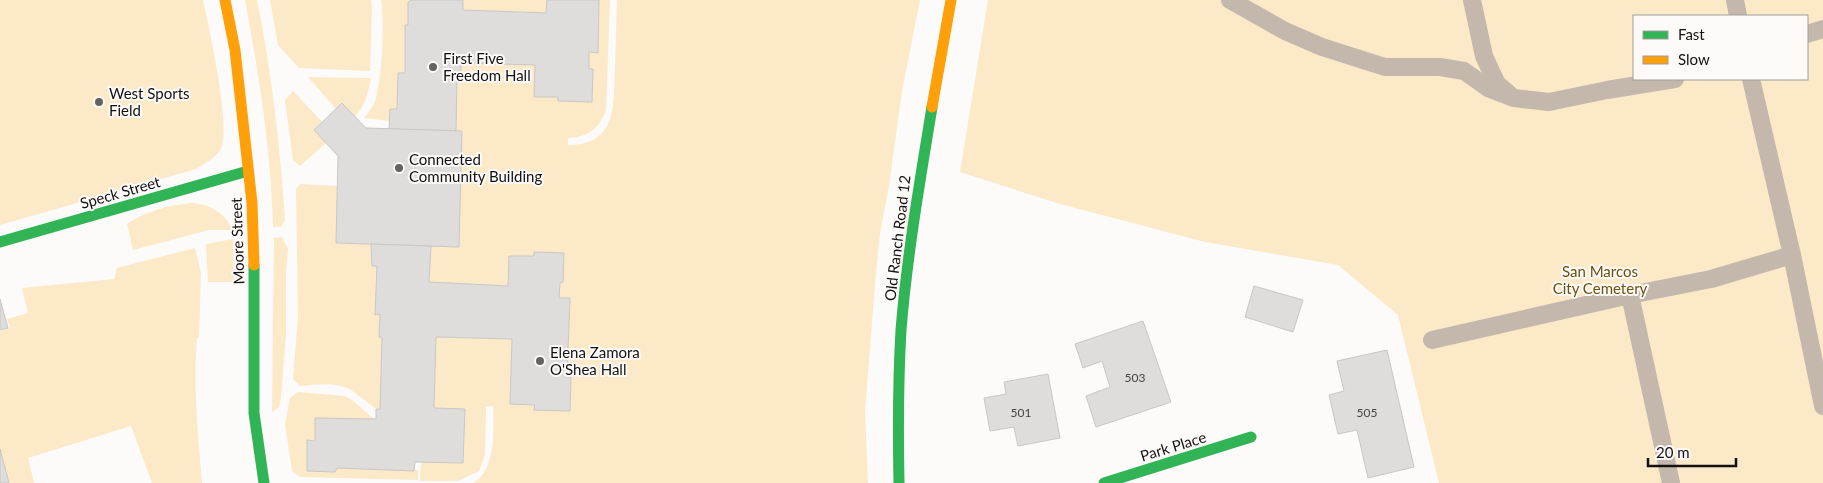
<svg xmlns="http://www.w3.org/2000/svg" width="1823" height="483" viewBox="0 0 1823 483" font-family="Lato,sans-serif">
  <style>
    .green { fill: #fbe9c8; fill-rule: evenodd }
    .building { fill: #dfdddc; stroke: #c9c7c6 }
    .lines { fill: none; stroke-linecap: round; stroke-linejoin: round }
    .lane { stroke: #c4b8ad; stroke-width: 18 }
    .fast { stroke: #30b455; stroke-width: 11 }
    .slow { stroke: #ff9f0a; stroke-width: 11 }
    .poi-dot { fill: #656362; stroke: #fefaf8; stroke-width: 2 }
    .labels { text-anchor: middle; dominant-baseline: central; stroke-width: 4; stroke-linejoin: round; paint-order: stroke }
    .number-label { font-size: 12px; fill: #464444 }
    .poi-label { font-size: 15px; fill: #131111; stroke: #fefaf8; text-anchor: start }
    .street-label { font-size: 15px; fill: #131111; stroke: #fefaf8 }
    .park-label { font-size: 15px; fill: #6a500f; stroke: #fefaf8 }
  </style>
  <rect width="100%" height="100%" fill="#fdfbf9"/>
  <!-- green -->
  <g class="green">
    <path d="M 0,0 L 203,0 C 209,27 230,123 222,146 C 218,157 205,163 196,169 L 0,225 Z"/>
    <path d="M 245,0 L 257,0 C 272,73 280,147 285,220 L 281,227 L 273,227 C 271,150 259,75 245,0 Z"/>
    <path d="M 270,0 L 371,0 L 372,7 L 370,71 L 299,68 L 278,45 Z"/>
    <path d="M 381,0 L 411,0 L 408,25 L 405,26 L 405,73 L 398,73 L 397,109 L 390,109 L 390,121 L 364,118 C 369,112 374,106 376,98 C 382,75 385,24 381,0 Z"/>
    <path d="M 463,0 L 547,0 L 546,13 L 463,10 Z"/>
    <path d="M 599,0 L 610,0 L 606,110 C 599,129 588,137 568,138 L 568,145 C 618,145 613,105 615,69 C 616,46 616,23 617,0 L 920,0 L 902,91 L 889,186 L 880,233 L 876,272 L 865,411 L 868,483 L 473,483 C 496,471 494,429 493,406 L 486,407 L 485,455 L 479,471 L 458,481 L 420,481 L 421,462 L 463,463 L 465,409 L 434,408 L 436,337 L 512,339 L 535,405 L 534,409 L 570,411 L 571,377 L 567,376 L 570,299 L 559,298 L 560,283 L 563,281 L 564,253 L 535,252 L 534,256 L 509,256 L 508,286 L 429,282 L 431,246 L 459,247 L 462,132 L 456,131 L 457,78 L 461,77 L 461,63 L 535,65 L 534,97 L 558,97 L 558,101 L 592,102 L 593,70 L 589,69 L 589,52 L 598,53 Z"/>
    <path d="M 988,0 L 1823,0 L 1823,483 L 1439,483 L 1398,315 L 1338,265 L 1205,242 L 1060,204 L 960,172 ZM 1634,16 L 1807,16 L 1807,79 L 1634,79 Z"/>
    <path d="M 308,77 L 371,78 C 368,92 366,105 355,116 L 343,103 L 336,109 Z"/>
    <path d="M 293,91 L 322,122 L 314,130 L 326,143 L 300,166 L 293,160 L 285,100 Z"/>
    <path d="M 300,184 L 338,186 L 336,243 L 371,244 L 372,266 L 377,266 L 376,315 L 380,314 L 379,337 L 382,337 L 380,409 C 372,409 357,392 347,388 C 333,382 315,385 300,386 L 293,379 L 298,316 L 296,189 Z"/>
    <path d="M 192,203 C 210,204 225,213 233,230 L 209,230 L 133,250 L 127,224 C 145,211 171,205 192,203 Z"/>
    <path d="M 282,237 L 288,249 L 286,272 L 286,334 L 281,398 L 279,407 L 272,412 L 274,238 Z"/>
    <path d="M 233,239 L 234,282 L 208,282 L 206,244 Z"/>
    <path d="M 195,248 L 201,273 L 199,338 L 197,338 C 193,387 198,435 202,483 L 152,483 L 131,426 L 28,458 L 34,483 L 9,483 L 0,449 L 0,331 L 10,328 L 7,319 L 28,313 L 22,288 L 114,279 L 117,268 Z"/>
    <path d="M 298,392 L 345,396 L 352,400 L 374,419 L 315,418 L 315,441 L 307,441 L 307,471 L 335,472 L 337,468 L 418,470 L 418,480 L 300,477 L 292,471 L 285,424 L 290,398 Z"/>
  </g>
  <!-- building -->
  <g class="building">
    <path d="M 411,0 L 463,0 L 463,10 L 546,13 L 547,0 L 599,0 L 598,53 L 589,52 L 589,69 L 593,69 L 592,102 L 558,101 L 558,97 L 534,97 L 535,65 L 461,63 L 461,77 L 457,78 L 456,131 L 389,129 L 390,109 L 397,109 L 398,73 L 405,73 L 405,25 L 408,25 L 408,2 Z"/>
    <path d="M 342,103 L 366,128 L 462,131 L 459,247 L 336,243 L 338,156 L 314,130 Z"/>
    <path d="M 371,244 L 431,246 L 429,282 L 508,286 L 509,256 L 534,256 L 534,252 L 564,253 L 563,282 L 560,283 L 559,298 L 570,298 L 567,377 L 571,377 L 570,411 L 534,410 L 535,405 L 510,404 L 512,339 L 436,337 L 434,408 L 465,409 L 463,463 L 415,462 L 414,471 L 337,468 L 335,472 L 307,471 L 307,440 L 315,441 L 315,418 L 374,419 L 376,419 L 376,409 L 380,409 L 382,337 L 379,337 L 380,314 L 375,315 L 377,266 L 372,266 Z"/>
    <path d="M 1254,286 L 1303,300 L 1293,332 L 1245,317 Z"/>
    <path d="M 0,299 L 8,328 L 0,330 Z"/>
    <path d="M 1143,321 L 1171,402 L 1096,427 L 1086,396 L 1110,387 L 1102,361 L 1083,368 L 1075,344 Z"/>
    <path d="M 1387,350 L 1414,467 L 1368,478 L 1357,430 L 1338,434 L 1329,395 L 1344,391 L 1337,361 Z"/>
    <path d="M 1048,374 L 1060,438 L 1018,446 L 1014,427 L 990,431 L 984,398 L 1006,394 L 1004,382 Z"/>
    <path d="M 0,449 L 9,483 L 0,483 Z"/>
  </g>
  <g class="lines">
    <!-- lane -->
    <g class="lane">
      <path d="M 1230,0 L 1285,31 L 1322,47 L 1385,67 L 1440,67 L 1464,71 L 1488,88 L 1514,98 L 1549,102 L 1607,90 L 1675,79"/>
      <path d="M 1472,0 L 1484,56 L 1497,84 L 1509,94"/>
      <path d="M 1735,0 L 1738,16"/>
      <path d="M 1807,34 L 1823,29"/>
      <path d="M 1751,79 L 1792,255 L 1823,406"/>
      <path d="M 1630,295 L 1671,483"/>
      <path d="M 1432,340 L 1630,295 L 1711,279 L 1792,255"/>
    </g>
    <!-- fast -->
    <g class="fast">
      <path d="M 0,242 L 248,171"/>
      <path d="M 254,265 L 254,413 L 264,483"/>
      <path d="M 899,483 C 898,432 898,381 901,330 C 907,255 920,181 932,107"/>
      <path d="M 1104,483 L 1251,437"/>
    </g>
    <!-- slow -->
    <g class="slow">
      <path d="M 225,0 L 235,50 L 252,203 L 254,265"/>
      <path d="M 932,107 L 951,0"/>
    </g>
  </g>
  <!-- markers -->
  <g class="poi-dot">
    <circle cx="433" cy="67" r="5"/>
    <circle cx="99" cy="102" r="5"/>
    <circle cx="399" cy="168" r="5"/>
    <circle cx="540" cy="361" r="5"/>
  </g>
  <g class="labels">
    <!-- number labels -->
    <g class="number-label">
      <text x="1135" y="377">503</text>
      <text x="1021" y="412">501</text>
      <text x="1367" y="412">505</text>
    </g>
    <!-- poi labels -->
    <g class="poi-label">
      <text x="443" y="58">First Five<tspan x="443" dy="17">Freedom Hall</tspan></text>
      <text x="109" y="93">West Sports<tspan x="109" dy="17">Field</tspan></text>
      <text x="409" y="159">Connected<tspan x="409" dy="17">Community Building</tspan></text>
      <text x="550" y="352">Elena Zamora<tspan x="550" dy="17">O'Shea Hall</tspan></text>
    </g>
    <!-- street labels -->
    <g class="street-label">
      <text transform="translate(120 192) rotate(-16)">Speck Street</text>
      <text transform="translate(897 238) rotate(-83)">Old Ranch Road 12</text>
      <text transform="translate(237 241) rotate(-92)">Moore Street</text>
      <text transform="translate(1173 446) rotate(-17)">Park Place</text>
    </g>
    <!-- park labels -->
    <g class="park-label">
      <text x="1600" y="271">San Marcos<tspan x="1600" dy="17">City Cemetery</tspan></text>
    </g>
  </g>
  <!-- legend -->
  <rect x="1633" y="15" width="175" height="65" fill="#fefaf8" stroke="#a09d9c"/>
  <rect x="1643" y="31" width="25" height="8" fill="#30b455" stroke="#a09d9c"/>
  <text x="1678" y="40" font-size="15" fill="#131111">Fast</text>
  <rect x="1643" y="56" width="25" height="8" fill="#ff9f0a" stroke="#a09d9c"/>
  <text x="1678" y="65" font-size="15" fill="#131111">Slow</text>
  <!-- scale -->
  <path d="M1648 458v8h88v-8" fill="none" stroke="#131111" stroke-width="2.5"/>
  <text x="1656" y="458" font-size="15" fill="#131111" stroke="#fefaf8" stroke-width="4" paint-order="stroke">20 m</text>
</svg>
